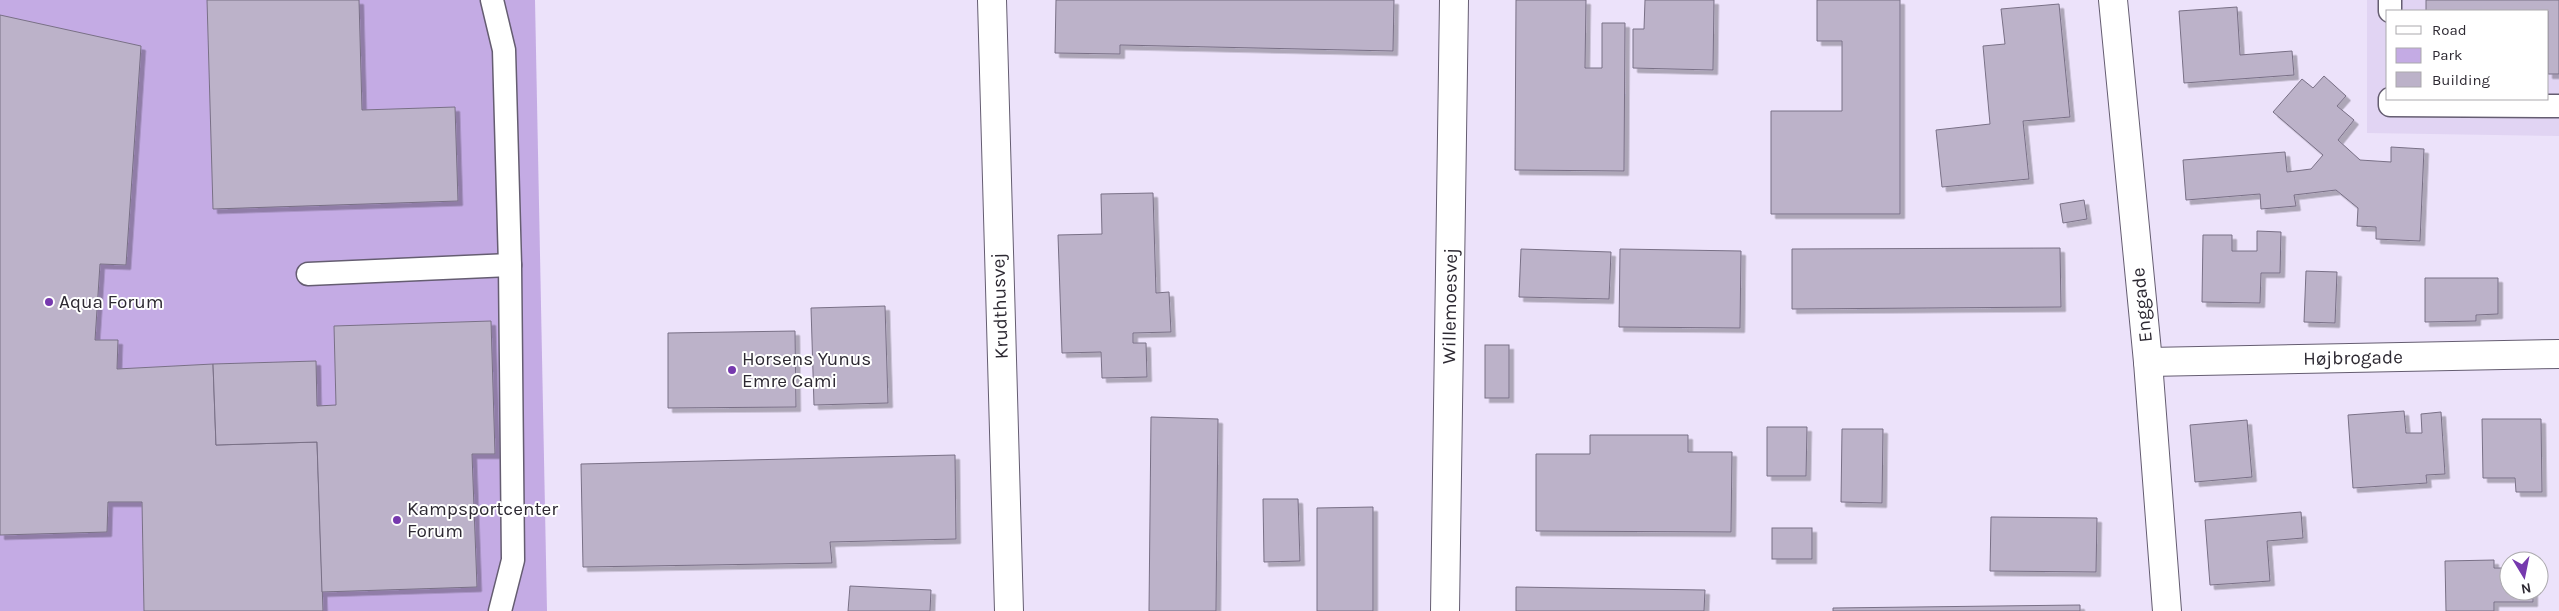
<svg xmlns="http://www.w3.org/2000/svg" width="2559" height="611" viewBox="0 0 2559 611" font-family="Karla,sans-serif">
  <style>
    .built { fill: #e1d4f3; fill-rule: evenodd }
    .green { fill: #c4abe4 }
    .building { fill: #bcb2c9; stroke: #797086; filter: url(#shadow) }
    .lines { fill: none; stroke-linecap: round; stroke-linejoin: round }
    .service-casing { stroke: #655d71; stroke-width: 25 }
    .minor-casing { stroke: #655d71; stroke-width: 30 }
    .service { stroke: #fff; stroke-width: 22 }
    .minor { stroke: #fff; stroke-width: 28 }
    .poi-dot { fill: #7639ae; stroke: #fff; stroke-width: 2 }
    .labels { text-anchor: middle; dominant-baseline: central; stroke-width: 4; stroke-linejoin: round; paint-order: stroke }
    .poi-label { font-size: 19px; fill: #2d2932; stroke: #fff; text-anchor: start }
    .street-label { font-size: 19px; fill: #2d2932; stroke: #fff }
  </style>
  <defs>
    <filter id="shadow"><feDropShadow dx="4.5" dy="4.5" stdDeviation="0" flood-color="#0004"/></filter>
  </defs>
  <rect width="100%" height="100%" fill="#ece2fa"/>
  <!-- built -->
  <path class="built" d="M 2367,0 L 2559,0 L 2559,136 L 2367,133 ZM 2388,11 L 2548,11 L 2548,99 L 2388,99 Z"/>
  <!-- green -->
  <path class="green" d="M 0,0 L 535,0 L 547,611 L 0,611 Z"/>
  <!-- building -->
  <g class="building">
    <path d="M 207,0 L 359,0 L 362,110 L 455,107 L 458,201 L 213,209 Z"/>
    <path d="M 1056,0 L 1394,0 L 1393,51 L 1120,45 L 1120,54 L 1055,53 Z"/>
    <path d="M 1516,0 L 1586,0 L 1585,68 L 1602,68 L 1602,23 L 1625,23 L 1624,171 L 1515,170 Z"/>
    <path d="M 1645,0 L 1714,0 L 1713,70 L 1633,68 L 1633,29 L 1644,29 Z"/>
    <path d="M 1817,0 L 1900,0 L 1900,214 L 1771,214 L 1771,111 L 1842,111 L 1842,41 L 1817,41 Z"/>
    <path d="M 2426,0 L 2559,0 L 2559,74 L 2548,74 L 2548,11 L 2426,11 Z"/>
    <path d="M 2059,4 L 2070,117 L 2023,121 L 2029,179 L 1942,187 L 1936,130 L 1990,124 L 1983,46 L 2005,44 L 2001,9 Z"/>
    <path d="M 2237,7 L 2240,55 L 2292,51 L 2294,75 L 2184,83 L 2179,11 Z"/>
    <path d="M 0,15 L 141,46 L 126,265 L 100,264 L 95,340 L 118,340 L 117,369 L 213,364 L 216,445 L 317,442 L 323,611 L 144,611 L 142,502 L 108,502 L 107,532 L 0,535 Z"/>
    <path d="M 2324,76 L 2346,96 L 2337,106 L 2354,120 L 2338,140 L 2360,160 L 2391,162 L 2391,147 L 2424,149 L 2420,241 L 2376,239 L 2376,227 L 2357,226 L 2358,208 L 2336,190 L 2294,195 L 2296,206 L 2261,209 L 2260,194 L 2186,200 L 2183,160 L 2285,152 L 2287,172 L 2311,169 L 2323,155 L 2273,112 L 2302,79 L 2313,88 Z"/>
    <path d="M 1153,193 L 1156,293 L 1169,292 L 1171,332 L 1133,333 L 1133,343 L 1146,343 L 1147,377 L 1102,378 L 1101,352 L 1062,353 L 1058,235 L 1102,234 L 1101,194 Z"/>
    <path d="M 2084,200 L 2087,219 L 2063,223 L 2060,204 Z"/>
    <path d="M 2257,231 L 2281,232 L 2280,273 L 2261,273 L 2260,303 L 2202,302 L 2203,235 L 2232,235 L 2232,251 L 2257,251 Z"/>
    <path d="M 2060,248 L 2061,307 L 1792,309 L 1792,249 Z"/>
    <path d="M 1521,249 L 1611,252 L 1609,299 L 1519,297 Z"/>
    <path d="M 1620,249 L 1741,251 L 1740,328 L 1619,327 Z"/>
    <path d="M 2306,271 L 2337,272 L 2335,323 L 2304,322 Z"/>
    <path d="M 2425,278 L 2498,278 L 2498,314 L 2476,315 L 2476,321 L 2425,322 Z"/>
    <path d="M 885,306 L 888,403 L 814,405 L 811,308 Z"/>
    <path d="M 491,321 L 495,454 L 472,454 L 477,587 L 322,592 L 317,442 L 216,445 L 213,364 L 316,361 L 317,406 L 336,405 L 334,326 Z"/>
    <path d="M 795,331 L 796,407 L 668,408 L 668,333 Z"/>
    <rect x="1485" y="345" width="24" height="53"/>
    <path d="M 2404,411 L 2406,433 L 2422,433 L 2421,414 L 2441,412 L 2445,474 L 2426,475 L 2427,483 L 2353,488 L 2348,415 Z"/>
    <path d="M 1151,417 L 1218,419 L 1216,611 L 1149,611 Z"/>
    <path d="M 2482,419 L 2541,419 L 2542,492 L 2516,492 L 2515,478 L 2483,478 Z"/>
    <path d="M 2247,420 L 2252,477 L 2195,482 L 2190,425 Z"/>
    <path d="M 1767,427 L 1807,427 L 1806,476 L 1767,476 Z"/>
    <path d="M 1842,429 L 1883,429 L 1882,503 L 1841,502 Z"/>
    <path d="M 1590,435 L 1688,435 L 1688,452 L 1732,452 L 1731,532 L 1536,531 L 1536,454 L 1590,454 Z"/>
    <path d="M 955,455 L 956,539 L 830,542 L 832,563 L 583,567 L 581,464 Z"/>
    <path d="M 1263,499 L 1298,499 L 1300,561 L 1264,562 Z"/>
    <path d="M 1373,507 L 1373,611 L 1317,611 L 1317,508 Z"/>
    <path d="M 2301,512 L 2303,538 L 2267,541 L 2270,581 L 2210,585 L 2205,520 Z"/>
    <path d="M 1991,517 L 2097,518 L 2096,572 L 1990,571 Z"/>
    <rect x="1772" y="528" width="40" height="31"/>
    <path d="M 2494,560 L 2494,568 L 2509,568 L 2509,591 L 2533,591 L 2533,602 L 2494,602 L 2494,611 L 2446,611 L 2445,561 Z"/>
    <path d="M 850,586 L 931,590 L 930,611 L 848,611 Z"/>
    <path d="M 1516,587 L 1705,590 L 1704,611 L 1516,611 Z"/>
    <path d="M 2080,605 L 2080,611 L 1833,611 L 1833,608 Z"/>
  </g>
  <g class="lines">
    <!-- service casing -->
    <g class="service-casing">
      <g id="service">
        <path d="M 492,0 L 504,50 L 510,265 L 513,560 L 500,611"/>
        <path d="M 2390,0 L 2390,11"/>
        <path d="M 2390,99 L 2390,105 L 2559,106"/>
        <path d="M 308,274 L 510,265"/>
      </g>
    </g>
    <!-- minor casing -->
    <g class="minor-casing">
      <g id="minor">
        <path d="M 992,0 L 1009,611"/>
        <path d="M 2113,0 L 2148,362 L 2167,611"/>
        <path d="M 2148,362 L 2559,354"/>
        <path d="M 1445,611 L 1454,0"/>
      </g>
    </g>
    <!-- service -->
    <use href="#service" class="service"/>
    <!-- minor -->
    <use href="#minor" class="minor"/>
  </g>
  <!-- markers -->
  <g class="poi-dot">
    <circle cx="49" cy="302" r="5"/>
    <circle cx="732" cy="370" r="5"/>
    <circle cx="397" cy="520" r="5"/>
  </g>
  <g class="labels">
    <!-- poi labels -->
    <g class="poi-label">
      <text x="59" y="302">Aqua Forum</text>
      <text x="742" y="359">Horsens Yunus<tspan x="742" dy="22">Emre Cami</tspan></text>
      <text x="407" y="509">Kampsportcenter<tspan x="407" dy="22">Forum</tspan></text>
    </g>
    <!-- street labels -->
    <g class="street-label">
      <text transform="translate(2142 305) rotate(-96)">Enggade</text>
      <text transform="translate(1000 306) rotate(-92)">Krudthusvej</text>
      <text transform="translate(1450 306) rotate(-89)">Willemoesvej</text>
      <text transform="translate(2353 358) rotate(-1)">Højbrogade</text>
    </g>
  </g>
  <!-- legend -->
  <rect x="2386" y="10" width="162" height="90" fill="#ffffff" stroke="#aba9ad"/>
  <rect x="2396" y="26" width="25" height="8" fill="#ffffff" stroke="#aba9ad"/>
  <text x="2432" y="35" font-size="15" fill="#2d2932">Road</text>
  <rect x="2396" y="48" width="25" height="15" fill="#c4abe4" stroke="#aba9ad"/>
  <text x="2432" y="60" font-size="15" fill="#2d2932">Park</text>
  <rect x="2396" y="72" width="25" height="15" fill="#bcb2c9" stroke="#aba9ad"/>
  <text x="2432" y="85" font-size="15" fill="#2d2932">Building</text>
  <!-- north arrow -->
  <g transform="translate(2524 576) rotate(170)"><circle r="24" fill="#ffffff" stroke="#aba9ad"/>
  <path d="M0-4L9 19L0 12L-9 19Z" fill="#7639ae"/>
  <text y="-8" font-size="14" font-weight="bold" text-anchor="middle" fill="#2d2932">N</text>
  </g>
</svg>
